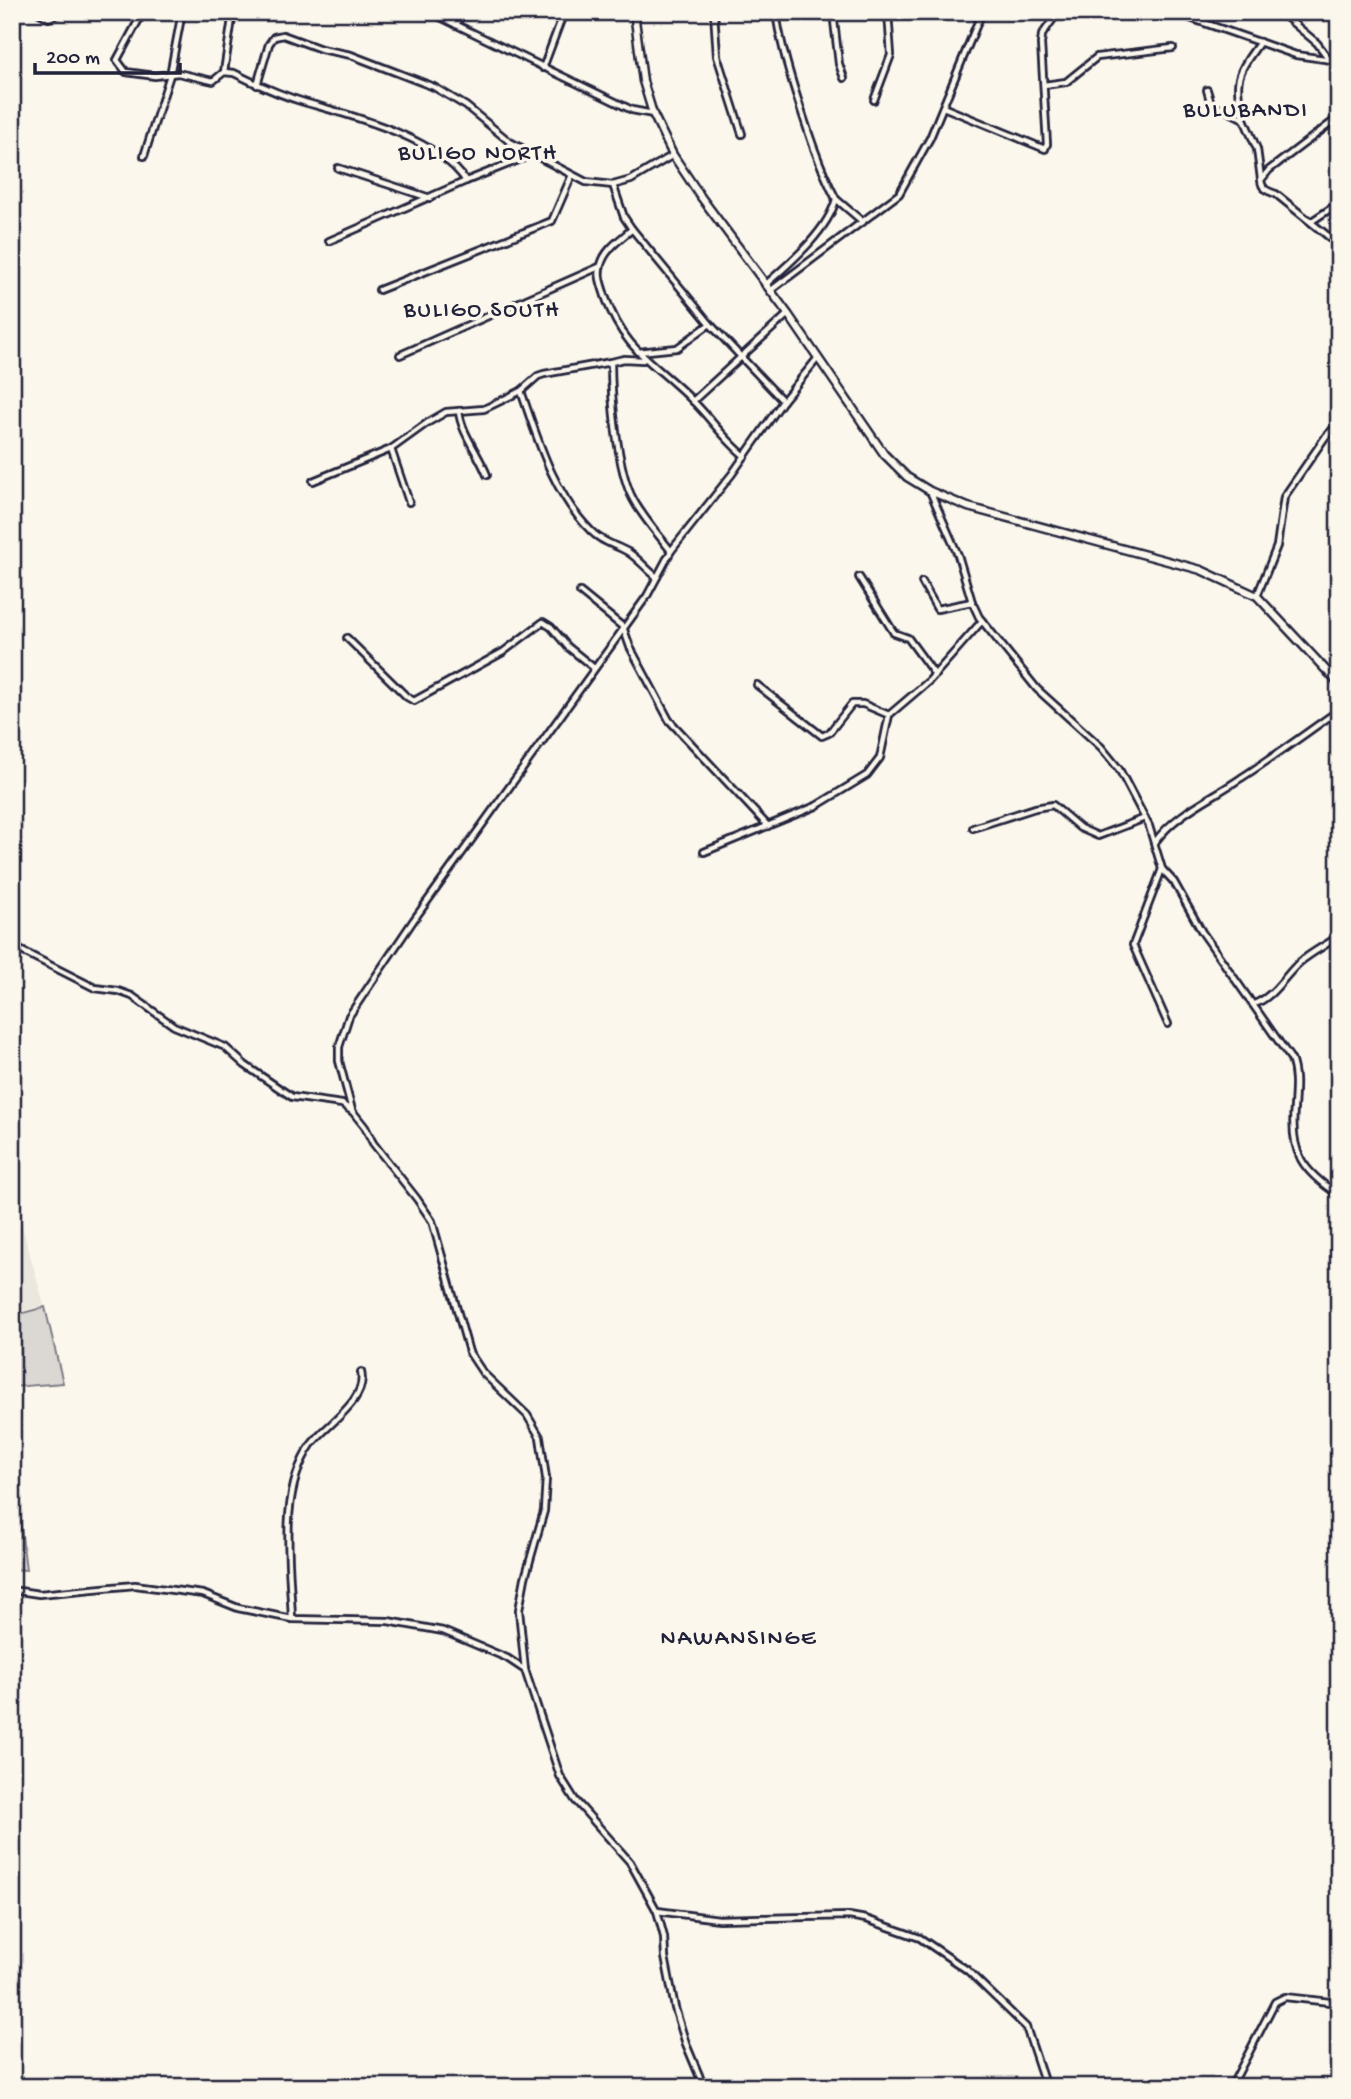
<svg xmlns="http://www.w3.org/2000/svg" width="1351" height="2099" viewBox="0 0 1351 2099" font-family="'Gochi Hand',sans-serif">
  <style>
    .built { fill: #ebe7df }
    .green { fill: #dbd8d3; stroke: #7e7d87; stroke-width: 2 }
    .lines { fill: none; stroke-linecap: round; stroke-linejoin: round }
    .street-casing { stroke: #22223b; stroke-width: 10 }
    .secondary-casing { stroke: #22223b; stroke-width: 11 }
    .street { stroke: #fbf7ec; stroke-width: 4.5 }
    .secondary { stroke: #fbf7ec; stroke-width: 6 }
    .labels { text-anchor: middle; dominant-baseline: central; stroke-width: 7; stroke-linejoin: round; paint-order: stroke }
    .quarter-label { font-size: 23px; letter-spacing: 2px; fill: #22223b; stroke: #fbf7ec }
  </style>
  <rect width="100%" height="100%" fill="#fbf7ec"/>
  <filter id="ink" filterUnits="userSpaceOnUse"><feTurbulence type="fractalNoise" baseFrequency=".0143" numOctaves="2"/><feDisplacementMap in="SourceGraphic" scale="14" xChannelSelector="R" yChannelSelector="G"/><feConvolveMatrix kernelMatrix="1 2 1 2 8 2 1 2 1" color-interpolation-filters="sRGB"/></filter>
  <g filter="url(#ink)">
    <!-- built -->
    <path class="built" d="M 12,1190 L 44,1305 L 12,1314 Z"/>
    <!-- green -->
    <g class="green">
      <path d="M 45,1307 L 63,1383 L 12,1387 L 12,1316 Z"/>
      <path d="M 12,1476 L 15,1476 L 26,1570 L 12,1569 Z"/>
    </g>
    <g class="lines">
      <!-- street casing -->
      <g class="street-casing">
        <g id="street">
          <path d="M 38,12 L 49,18 L 63,12"/>
          <path d="M 143,12 L 117,60 L 126,72 L 155,76 L 178,73 L 213,81 L 224,72 L 234,73 C 256,84 280,95 304,102 C 352,116 437,137 466,181"/>
          <path d="M 430,12 L 632,110 L 653,114"/>
          <path d="M 714,12 L 717,56 L 742,134"/>
          <path d="M 833,12 L 839,64 L 844,78"/>
          <path d="M 967,12 L 979,17"/>
          <path d="M 1173,12 L 1296,55 L 1339,61"/>
          <path d="M 1280,12 L 1317,43 L 1329,59"/>
          <path d="M 456,25 L 462,12"/>
          <path d="M 543,68 L 564,12"/>
          <path d="M 224,72 L 233,12"/>
          <path d="M 257,85 L 269,44 L 274,37 L 283,35 L 321,49 L 351,55 L 434,87 L 466,106 L 510,142 L 586,182 L 613,185 L 631,180 L 673,155"/>
          <path d="M 1044,85 L 1066,82 L 1097,57 L 1173,48"/>
          <path d="M 1207,90 L 1212,107 L 1224,109 L 1244,119 L 1257,149 L 1261,179"/>
          <path d="M 874,100 L 891,55 L 888,12"/>
          <path d="M 943,107 L 1045,149 L 1047,144 L 1041,44 L 1042,35 L 1058,12"/>
          <path d="M 1339,117 L 1269,170 L 1261,180 C 1262,190 1268,191 1276,194 L 1339,245"/>
          <path d="M 1244,118 C 1232,81 1238,72 1260,42"/>
          <path d="M 144,156 L 170,75 L 182,12"/>
          <path d="M 338,168 L 430,198"/>
          <path d="M 613,185 L 624,217 L 632,229 C 621,239 605,249 601,265 C 597,276 602,285 605,296 C 625,353 655,362 693,401 C 711,419 725,440 745,456"/>
          <path d="M 836,199 L 863,222"/>
          <path d="M 1312,221 L 1339,203"/>
          <path d="M 632,229 L 710,324"/>
          <path d="M 329,241 L 466,181 L 531,155"/>
          <path d="M 765,285 C 790,263 828,231 836,199 C 819,166 808,132 797,97 C 788,69 780,42 776,12"/>
          <path d="M 379,290 L 552,221 L 572,175"/>
          <path d="M 770,291 L 899,194 L 930,138 L 982,12"/>
          <path d="M 638,352 L 677,348 L 710,324 L 783,401"/>
          <path d="M 400,355 L 599,267"/>
          <path d="M 643,360 L 624,359 L 611,362 C 611,396 617,470 633,499 C 643,518 658,534 671,551"/>
          <path d="M 611,362 L 544,374 L 538,376 L 521,391 C 538,440 553,493 591,531 C 601,542 616,545 628,552 C 639,559 647,570 657,577"/>
          <path d="M 693,401 L 788,314"/>
          <path d="M 459,411 C 461,433 479,454 487,475"/>
          <path d="M 391,449 L 409,502"/>
          <path d="M 313,481 L 391,449 L 427,423 L 446,412 L 484,409 L 521,391"/>
          <path d="M 930,491 L 958,555 L 972,602 L 979,617 L 1037,689 L 1101,747 L 1119,769 L 1149,826 L 1162,869 L 1174,882 L 1202,932 L 1291,1059 C 1297,1075 1295,1090 1294,1108 C 1290,1153 1302,1171 1339,1195"/>
          <path d="M 859,577 L 894,633 L 908,638 L 935,675"/>
          <path d="M 922,582 L 937,609 L 972,602"/>
          <path d="M 580,592 L 623,627 L 630,647 L 669,720 L 768,826"/>
          <path d="M 1257,596 L 1277,546 L 1284,497 L 1326,436 L 1339,424"/>
          <path d="M 347,638 L 407,697 L 414,701 L 503,652 L 543,622 L 551,627 L 568,647 L 594,668"/>
          <path d="M 757,685 L 822,736 L 829,733 L 852,704 L 863,704 L 889,715"/>
          <path d="M 973,828 L 1035,808 L 1053,805 L 1080,828 L 1098,836 L 1145,818"/>
          <path d="M 1155,842 C 1176,813 1212,798 1241,778 C 1274,757 1306,733 1339,710"/>
          <path d="M 704,852 L 816,806 L 867,775 L 880,758 L 889,715 L 929,681 L 982,621"/>
          <path d="M 1162,869 L 1133,945 L 1168,1024"/>
          <path d="M 12,946 L 95,988 L 118,991 L 132,996 L 174,1026 L 225,1047 L 245,1065 L 292,1097 L 342,1104 L 353,1112 L 365,1127 L 373,1143 L 417,1199 L 432,1221 L 469,1352 L 483,1373 L 527,1415 L 540,1437 L 546,1478 L 544,1511 L 525,1578 L 519,1610 L 525,1670"/>
          <path d="M 1254,1004 C 1274,997 1285,975 1300,962 C 1312,952 1326,945 1339,936"/>
          <path d="M 352,1110 L 339,1061 L 339,1047 L 349,1016 L 413,921 L 647,596 L 671,551 L 732,474 L 783,401 L 817,359"/>
          <path d="M 12,1593 L 19,1591 L 39,1594 L 135,1585 L 203,1594 L 238,1608 L 292,1619 L 388,1621 L 443,1631 L 507,1658 L 525,1670 L 560,1776 L 575,1800 L 630,1862 L 657,1911 L 664,1937 L 665,1957 L 675,2008 L 686,2044 L 704,2087"/>
          <path d="M 292,1619 C 290,1563 278,1493 311,1445 C 325,1425 368,1401 361,1372"/>
          <path d="M 657,1911 L 719,1919 L 849,1916 L 866,1919 L 920,1938 L 967,1970 L 1026,2027 L 1046,2087"/>
          <path d="M 1231,2087 L 1275,2002 L 1285,1997 L 1339,2003"/>
        </g>
      </g>
      <!-- secondary casing -->
      <g class="secondary-casing">
        <path id="secondary" d="M 634,12 L 643,81 L 653,114 L 673,155 L 701,197 L 788,314 L 884,454 L 907,477 L 930,491 L 968,507 L 1201,570 L 1257,596 L 1339,684"/>
      </g>
      <!-- street -->
      <use href="#street" class="street"/>
      <!-- secondary -->
      <use href="#secondary" class="secondary"/>
    </g>
  </g>
  <g class="labels">
    <!-- quarter labels -->
    <g class="quarter-label">
      <text x="1246" y="111">BULUBANDI</text>
      <text x="478" y="154">BULIGO NORTH</text>
      <text x="482" y="311">BULIGO SOUTH</text>
      <text x="739" y="1639">NAWANSINGE</text>
    </g>
  </g>
  <!-- margin -->
  <rect width="1351" height="2099" fill="none" stroke="#fbf7ec" stroke-width="42"/>
  <rect x="21" y="21" width="1309" height="2057" fill="none" stroke="#22223b" stroke-width="2.5" filter="url(#ink)"/>
  <!-- scale -->
  <path d="M35 63v10h145v-10" fill="none" stroke="#22223b" stroke-width="3.5"/>
  <text x="46" y="63" font-size="21" fill="#22223b" stroke="#fbf7ec" stroke-width="5" paint-order="stroke">200 m</text>
</svg>
